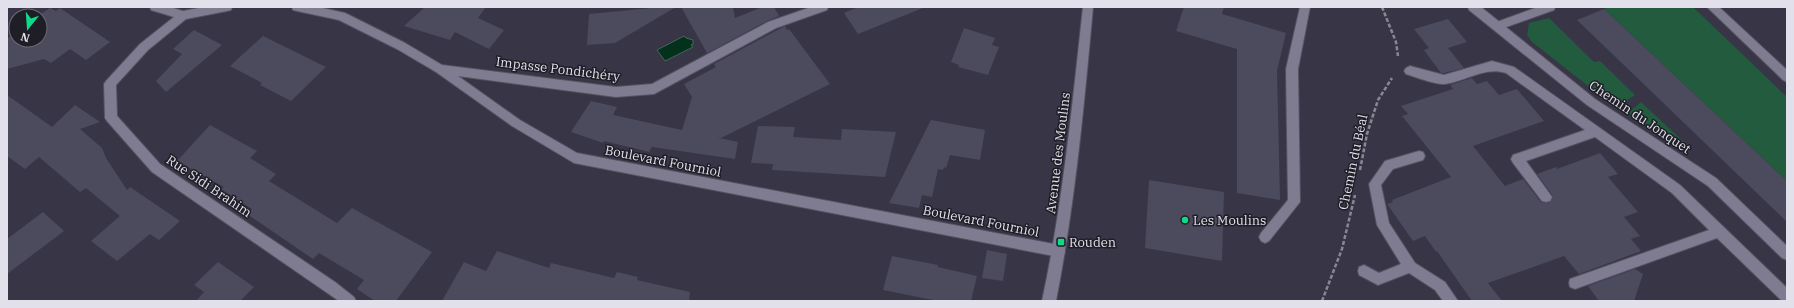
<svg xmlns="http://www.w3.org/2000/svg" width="1794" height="308" viewBox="0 0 1794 308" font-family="'IBM Plex Serif',serif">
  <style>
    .green { fill: #225b3e }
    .water { fill: #04311c; stroke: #46665a }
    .building { fill: #4c4a5d }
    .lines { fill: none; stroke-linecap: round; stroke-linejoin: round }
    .lane-casing { stroke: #555361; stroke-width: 2 }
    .street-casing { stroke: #555361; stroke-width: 2 }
    .secondary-casing { stroke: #555361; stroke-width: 2 }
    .path { stroke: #898796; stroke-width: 2.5; stroke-dasharray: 4 2; stroke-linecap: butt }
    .lane { fill: #7f7c91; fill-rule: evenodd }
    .street { fill: #7f7c91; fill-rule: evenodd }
    .secondary { fill: #7f7c91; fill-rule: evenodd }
    .poi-dot { fill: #10d98a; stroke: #1f1d26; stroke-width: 1.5 }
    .labels { text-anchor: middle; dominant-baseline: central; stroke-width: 3; stroke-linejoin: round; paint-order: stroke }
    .street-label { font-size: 13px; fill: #e1e0eb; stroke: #1f1d26 }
    .poi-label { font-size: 13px; fill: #e1e0eb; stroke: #1f1d26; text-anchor: start }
  </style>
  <rect width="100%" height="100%" fill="#373546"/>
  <!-- green -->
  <g class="green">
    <path d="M 1610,7 L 1693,7 L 1787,97 L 1787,181 L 1604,9 Z"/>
    <path d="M 1549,18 L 1594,62 L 1600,61 L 1635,95 L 1618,106 L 1597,93 L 1532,42 L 1527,35 L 1529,23 Z"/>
    <path d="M 1641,102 L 1687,145 L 1682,147 L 1628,113 Z"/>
  </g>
  <!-- water -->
  <path class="water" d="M 684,36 L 686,38 L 693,40 L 693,44 L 691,45 L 693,47 L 665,61 L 657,50 Z"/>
  <!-- building -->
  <g class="building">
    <path d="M 425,7 L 486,7 L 478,18 L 504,30 L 489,49 L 455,32 L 450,40 L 404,26 Z"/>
    <path d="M 661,7 L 676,7 L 615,43 L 587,45 L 589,14 Z"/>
    <path d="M 681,7 L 733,7 L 735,18 L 762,7 L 774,7 L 779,16 L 767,21 L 707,53 Z"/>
    <path d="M 858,7 L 923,7 L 923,8 L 858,34 L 844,13 Z"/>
    <path d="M 1184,7 L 1224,7 L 1222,14 L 1286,33 L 1277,71 L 1280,200 L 1237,193 L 1237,49 L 1176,31 Z"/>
    <path d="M 50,8 L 56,11 L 60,8 L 110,42 L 86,60 L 70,49 L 51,63 L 44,59 L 7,69 L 7,39 L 16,32 L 16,40 L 40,40 L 40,16 L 38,16 Z"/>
    <path d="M 1604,9 L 1787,181 L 1787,222 L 1577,20 Z"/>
    <path d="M 1448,19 L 1467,42 L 1448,48 L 1464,68 L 1444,73 L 1441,73 L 1424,50 L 1429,48 L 1414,29 Z"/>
    <path d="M 785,26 L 787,30 L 789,29 L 830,84 L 721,138 L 715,137 L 738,142 L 735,159 L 652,147 L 649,152 L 604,141 L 603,143 L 571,132 L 591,101 L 617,107 L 613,115 L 682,130 L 692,97 L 684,84 L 716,67 L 714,64 Z"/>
    <path d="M 964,28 L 995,38 L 992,45 L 999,47 L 988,75 L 958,67 L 959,65 L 951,62 Z"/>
    <path d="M 194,30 L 222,45 L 166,92 L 156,81 L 182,54 L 173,49 Z"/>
    <path d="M 263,36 L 326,67 L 291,101 L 260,85 L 262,83 L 230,66 Z"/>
    <path d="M 1472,78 L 1477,84 L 1487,81 L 1499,95 L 1517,89 L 1544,121 L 1473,146 L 1505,186 L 1523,179 L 1541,202 L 1546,203 L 1550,202 L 1553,196 L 1537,174 L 1556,167 L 1557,169 L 1600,153 L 1618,174 L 1608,177 L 1638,212 L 1624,217 L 1640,236 L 1631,239 L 1641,251 L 1579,274 L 1564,256 L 1488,283 L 1502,301 L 1472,301 L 1437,251 L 1436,252 L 1425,236 L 1413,241 L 1387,204 L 1393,202 L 1392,200 L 1451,177 L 1402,116 L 1408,114 L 1401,106 L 1453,89 L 1450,85 Z"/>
    <path d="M 7,95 L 52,127 L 75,105 L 100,122 L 80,129 L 102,148 L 106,158 L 127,190 L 130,187 L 180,221 L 159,240 L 150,234 L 117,261 L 91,241 L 120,216 L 86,188 L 80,192 L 39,157 L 25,169 L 7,156 Z"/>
    <path d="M 931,120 L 985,130 L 980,160 L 950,155 L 946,168 L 944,167 L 943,170 L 938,169 L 932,197 L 922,195 L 919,208 L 889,203 Z"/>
    <path d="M 210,125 L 257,151 L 250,158 L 276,174 L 269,181 L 337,223 L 352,208 L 432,252 L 396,301 L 375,301 L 357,289 L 364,280 L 319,253 L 313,259 L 247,214 L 252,209 L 221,189 L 224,187 L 177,161 Z"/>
    <path d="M 758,126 L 795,127 L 793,137 L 841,140 L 842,129 L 896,132 L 885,177 L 772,170 L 773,164 L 751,163 Z"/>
    <path d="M 1149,180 L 1224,192 L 1222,261 L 1145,248 Z"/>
    <path d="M 43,212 L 64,231 L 7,274 L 7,239 Z"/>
    <path d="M 987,250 L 1007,254 L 1003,281 L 982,278 Z"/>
    <path d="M 497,251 L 549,268 L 551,263 L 614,278 L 617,272 L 638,277 L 637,280 L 690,292 L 689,301 L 442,301 L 464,262 L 486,271 Z"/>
    <path d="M 892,256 L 938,265 L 938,267 L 977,276 L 971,301 L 938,301 L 883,290 Z"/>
    <path d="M 218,262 L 254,287 L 240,301 L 196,301 L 204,292 L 194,285 Z"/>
    <path d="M 1635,269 L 1643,274 L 1634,301 L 1599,301 L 1588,286 Z"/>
  </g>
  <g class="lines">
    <!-- lane casing -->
    <g class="lane-casing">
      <g id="lane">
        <path d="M 1300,7 L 1310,7 L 1298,69 L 1300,202 L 1269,241 L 1265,243 L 1261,241 L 1259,237 L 1261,233 L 1288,200 L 1286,69 Z"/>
        <path d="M 1538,7 L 1555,7 L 1554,10 L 1498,30 L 1494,29 L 1492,26 L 1494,23 Z"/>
        <path d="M 1707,7 L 1719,7 L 1787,70 L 1787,82 L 1783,80 Z"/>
        <path d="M 1492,61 L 1514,67 L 1680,185 L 1787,288 L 1787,301 L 1782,301 L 1717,238 L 1575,289 L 1570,287 L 1569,283 L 1570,279 L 1709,230 L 1672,193 L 1595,137 L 1526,161 L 1552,197 L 1550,201 L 1546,202 L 1542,201 L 1513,163 L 1511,159 L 1513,155 L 1585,130 L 1506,73 C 1485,66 1466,81 1445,84 C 1437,85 1415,77 1406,74 L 1404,71 L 1406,68 L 1410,66 L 1444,75 Z"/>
        <path d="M 1419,151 L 1423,152 L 1425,156 L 1423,160 L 1393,169 L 1381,185 L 1389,223 L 1415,263 L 1445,282 L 1458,301 L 1443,301 L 1435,290 L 1409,273 L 1378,285 L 1359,275 L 1358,271 L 1359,267 L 1364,265 L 1379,273 L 1401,264 L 1377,225 L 1369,184 L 1385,161 Z"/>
      </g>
    </g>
    <!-- street casing -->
    <g class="street-casing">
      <g id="street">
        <path d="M 150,7 L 170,7 L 183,11 L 204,7 L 232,7 L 231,10 L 227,11 L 186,19 L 148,50 L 116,85 L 117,116 L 160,164 L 335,282 L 354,297 L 356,301 L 339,301 L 152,172 L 107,121 L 105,118 L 104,84 L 106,81 L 140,44 L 174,17 L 151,10 Z"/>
        <path d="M 292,7 L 318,7 L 345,13 L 405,43 L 442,65 L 616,87 L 652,84 L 768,22 L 811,7 L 828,7 L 827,10 L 776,28 L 654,94 L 616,97 L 458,76 L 520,120 L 577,153 L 1059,245 L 1064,247 L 1065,251 L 1064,255 L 1059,257 L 574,163 L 512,126 L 436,72 L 397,49 L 339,20 L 297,11 L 293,10 Z"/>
        <path d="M 1468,7 L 1481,7 L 1595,99 L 1716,178 L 1787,246 L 1787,260 L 1782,258 L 1708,186 L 1587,105 L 1469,10 Z"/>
      </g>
    </g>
    <!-- secondary casing -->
    <g class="secondary-casing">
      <path id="secondary" d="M 1083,7 L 1093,7 C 1084,107 1075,203 1056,301 L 1042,301 C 1063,203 1072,107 1083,7 Z"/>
    </g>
    <!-- path -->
    <g class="path">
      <path d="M 1382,7 L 1396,42 L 1398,56"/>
      <path d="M 1360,170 L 1367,134 L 1378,100 L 1392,78"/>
      <path d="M 1322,301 L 1342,249 L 1355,195"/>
    </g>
    <!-- lane -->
    <use href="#lane" class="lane"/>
    <!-- street -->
    <use href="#street" class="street"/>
    <!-- secondary -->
    <use href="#secondary" class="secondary"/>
  </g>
  <!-- markers -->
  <g class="poi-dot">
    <circle cx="1185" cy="220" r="4"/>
    <rect x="1057" y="238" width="8" height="8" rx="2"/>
  </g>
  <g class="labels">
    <!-- street labels -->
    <g class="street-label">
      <text transform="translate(558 69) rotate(7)">Impasse Pondichéry</text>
      <text transform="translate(1640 117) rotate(34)">Chemin du Jonquet</text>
      <text transform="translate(1058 153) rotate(-83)">Avenue des Moulins</text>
      <text transform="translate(663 161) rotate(11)">Boulevard Fourniol</text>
      <text transform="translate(1353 162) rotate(-78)">Chemin du Béal</text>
      <text transform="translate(209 186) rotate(34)">Rue Sidi Brahim</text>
      <text transform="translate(981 221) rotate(11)">Boulevard Fourniol</text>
    </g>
    <!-- poi labels -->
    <g class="poi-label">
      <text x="1193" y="220">Les Moulins</text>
      <text x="1069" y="242">Rouden</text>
    </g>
  </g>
  <!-- border -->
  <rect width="1794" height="308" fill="none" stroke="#e1e0eb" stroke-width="16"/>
  <!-- north arrow -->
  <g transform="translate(28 28) rotate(197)"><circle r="19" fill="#1f1d26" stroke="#6d6b75"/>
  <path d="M0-3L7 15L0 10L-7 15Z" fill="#10d98a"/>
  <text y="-6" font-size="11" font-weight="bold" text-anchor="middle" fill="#e1e0eb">N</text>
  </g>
</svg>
